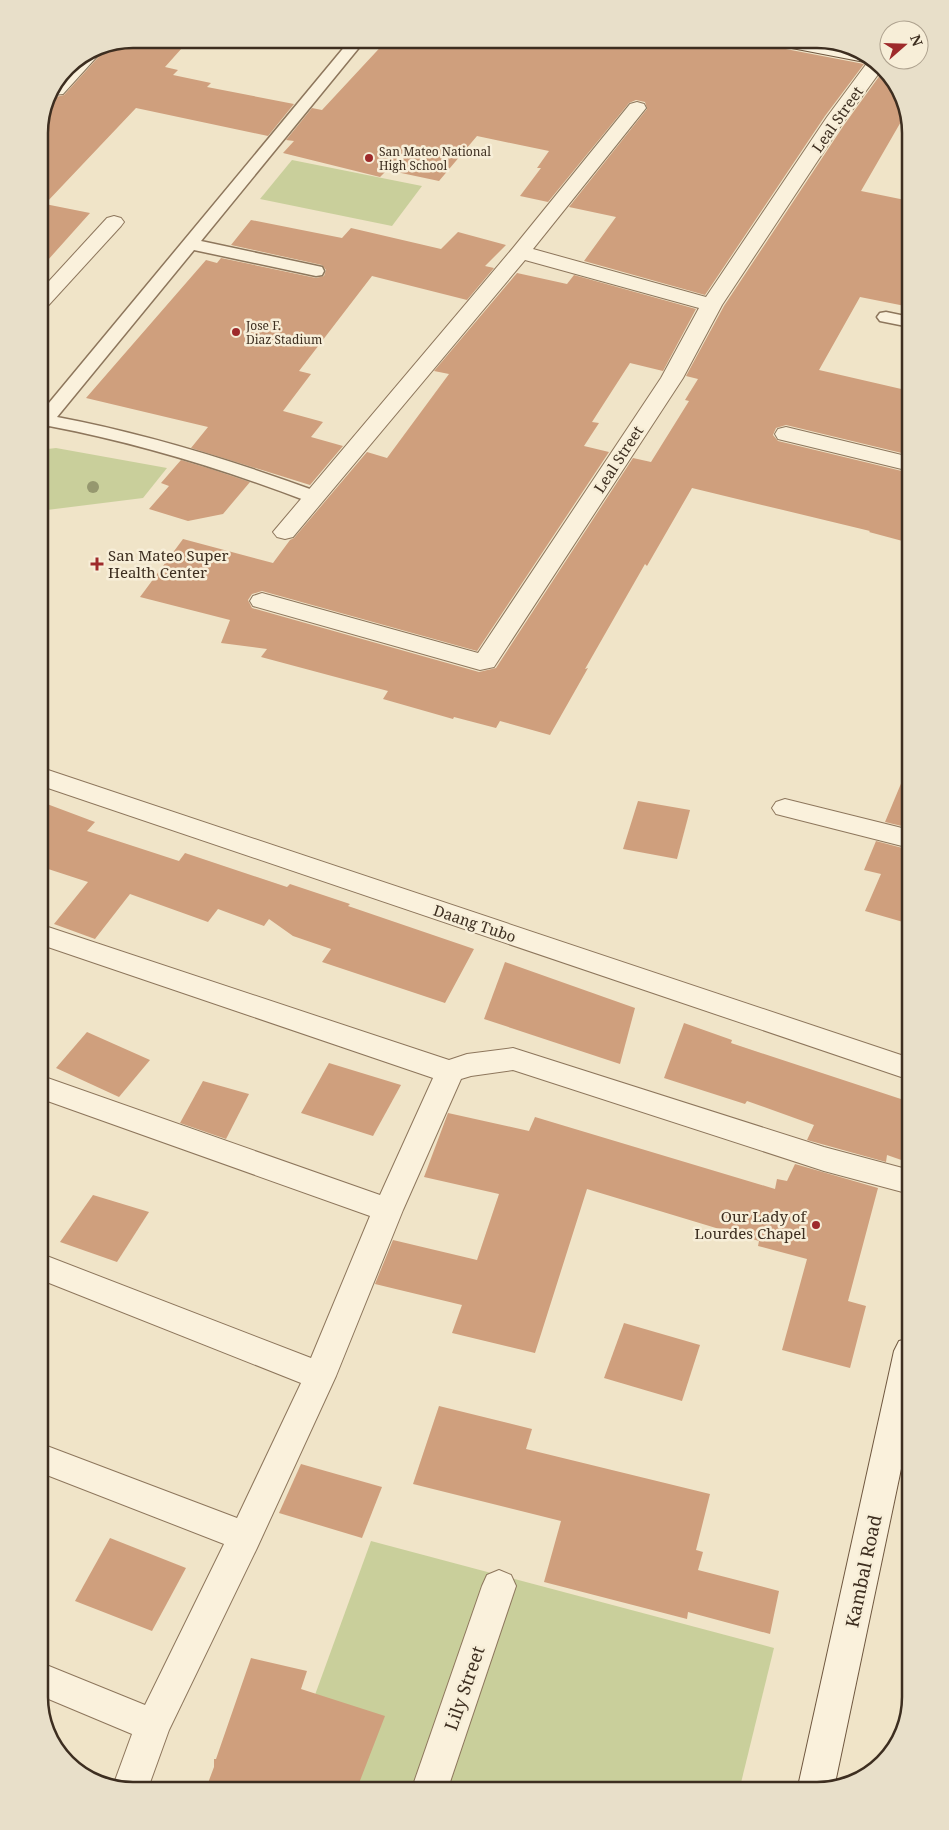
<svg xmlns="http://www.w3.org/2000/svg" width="949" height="1830" viewBox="0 0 949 1830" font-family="'Noto Serif',serif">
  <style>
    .green { fill: #c9cf9b }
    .building { fill: #cf9f7d }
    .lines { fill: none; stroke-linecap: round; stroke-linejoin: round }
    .lane-casing { stroke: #8d765c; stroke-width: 3 }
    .street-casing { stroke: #8d765c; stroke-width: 2 }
    .secondary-casing { stroke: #6f573f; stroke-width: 2 }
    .lane { fill: #faf1dc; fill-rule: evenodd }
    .street { fill: #faf1dc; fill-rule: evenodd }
    .secondary { fill: #faf1dc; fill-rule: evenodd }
    .tree { fill: #96986f }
    .poi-dot { fill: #9e2a2b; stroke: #f7eed8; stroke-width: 2 }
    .labels { text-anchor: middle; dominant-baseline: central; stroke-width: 5; stroke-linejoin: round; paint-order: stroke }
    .far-poi-label { font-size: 12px; fill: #3d2e20; stroke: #f7eed8; text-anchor: start }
    .street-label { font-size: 15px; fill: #3d2e20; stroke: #f7eed8 }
    .poi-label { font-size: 15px; fill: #3d2e20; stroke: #f7eed8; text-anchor: start }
    .near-street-label { font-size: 18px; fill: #3d2e20; stroke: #f7eed8 }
    .rim { fill: none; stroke: #3d2e20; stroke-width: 2.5 }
  </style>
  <rect width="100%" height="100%" fill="#f0e4c8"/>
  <!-- green -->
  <g class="green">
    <path d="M 292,160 L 422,186 L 392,226 L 260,199 Z"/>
    <path d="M 56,448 L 167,468 L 143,498 L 39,511 L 39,450 Z"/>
    <path d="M 371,1541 L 774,1648 L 739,1791 L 280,1791 Z"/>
  </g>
  <!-- building -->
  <g class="building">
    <path d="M 130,39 L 182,48 L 165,67 L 178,70 L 173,75 L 211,83 L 207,87 L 294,104 L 268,136 L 136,108 L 45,204 L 90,213 L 39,270 L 39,127 L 50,103 L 56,97 L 64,95 L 104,51 L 108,44 Z"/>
    <path d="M 388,39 L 760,39 L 765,45 L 864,64 L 825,116 L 705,295 L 584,261 L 616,217 L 569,207 L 647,109 L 645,102 L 636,100 L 629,103 L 548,202 L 520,196 L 541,168 L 537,168 L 549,151 L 477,136 L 439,181 L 387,170 L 380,177 L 283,153 L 294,141 L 286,140 L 312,108 L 322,110 Z"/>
    <path d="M 883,71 L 903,97 L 906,113 L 861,191 L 910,201 L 910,307 L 860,297 L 819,370 L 910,391 L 910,455 L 786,425 L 776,428 L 773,435 L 778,441 L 910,473 L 910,543 L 869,532 L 870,531 L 692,488 L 647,566 L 645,564 L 585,669 L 588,668 L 550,735 L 500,721 L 496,728 L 454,717 L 453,719 L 383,699 L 388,691 L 261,657 L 267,649 L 221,643 L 230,620 L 140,597 L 183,539 L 273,563 L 290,540 L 294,538 L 367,452 L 387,458 L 449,374 L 434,371 L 517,273 L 567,284 L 574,275 L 696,309 L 663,371 L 630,363 L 592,422 L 599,423 L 584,446 L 609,452 L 477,651 L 262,591 L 252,594 L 248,600 L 252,608 L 479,672 L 496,668 L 633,458 L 651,462 L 689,401 L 685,400 L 698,379 L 686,376 L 724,306 L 844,125 Z"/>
    <path d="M 251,220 L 342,238 L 351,228 L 441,249 L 458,232 L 506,245 L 485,266 L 494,268 L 467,300 L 372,276 L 299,371 L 311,374 L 283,411 L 323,422 L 311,437 L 343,446 L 310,485 L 191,448 L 208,427 L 86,398 L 206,260 L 217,263 L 221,258 L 316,278 L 324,276 L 326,270 L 322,265 L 231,245 Z"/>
    <path d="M 181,460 L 211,469 L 250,482 L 223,514 L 188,521 L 149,509 L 169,486 L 161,483 Z"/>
    <path d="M 910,762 L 910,828 L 885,822 Z"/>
    <path d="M 39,801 L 95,822 L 87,831 L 179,861 L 185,853 L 287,887 L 290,884 L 350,904 L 348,906 L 474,949 L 445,1003 L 322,962 L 331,949 L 293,936 L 269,919 L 264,926 L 218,909 L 208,922 L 130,894 L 95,939 L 54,924 L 88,882 L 39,866 Z"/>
    <path d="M 638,801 L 690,810 L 677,859 L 623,849 Z"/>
    <path d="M 876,841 L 910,850 L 910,924 L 865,911 L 881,874 L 864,870 Z"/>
    <path d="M 505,962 L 635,1008 L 620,1064 L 484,1019 Z"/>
    <path d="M 684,1023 L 732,1040 L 731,1043 L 910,1102 L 910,1163 L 887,1155 L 886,1162 L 807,1140 L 814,1125 L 747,1101 L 745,1104 L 664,1078 Z"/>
    <path d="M 87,1032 L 150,1060 L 119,1097 L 56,1068 Z"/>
    <path d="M 329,1063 L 401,1085 L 373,1136 L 301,1113 Z"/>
    <path d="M 203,1081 L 249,1094 L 226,1139 L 180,1123 Z"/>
    <path d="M 448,1113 L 529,1131 L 535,1117 L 775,1189 L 777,1179 L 787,1181 L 795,1164 L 878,1188 L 848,1301 L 866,1306 L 850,1368 L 782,1350 L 807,1259 L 758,1246 L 759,1241 L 587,1189 L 535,1353 L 452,1333 L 462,1305 L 375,1284 L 393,1240 L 477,1260 L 499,1194 L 424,1177 Z"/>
    <path d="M 93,1195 L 149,1212 L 117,1262 L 60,1242 Z"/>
    <path d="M 624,1323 L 700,1345 L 682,1401 L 604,1378 Z"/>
    <path d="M 439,1406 L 532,1429 L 526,1449 L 710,1494 L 696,1550 L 703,1552 L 698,1570 L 779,1591 L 770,1634 L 688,1612 L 687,1619 L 544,1582 L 561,1521 L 413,1484 Z"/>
    <path d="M 301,1464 L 382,1487 L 362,1538 L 279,1513 Z"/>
    <path d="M 110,1538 L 186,1568 L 152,1631 L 75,1601 Z"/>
    <path d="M 251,1658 L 307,1671 L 301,1689 L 385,1716 L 356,1791 L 205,1791 L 214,1767 L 214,1759 L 216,1759 Z"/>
  </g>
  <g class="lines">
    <!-- lane casing -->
    <g class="lane-casing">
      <g id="lane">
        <path d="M 351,39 L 366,39 L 201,241 L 322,267 L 324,271 L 322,275 L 316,276 L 194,250 L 57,417 C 147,434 234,461 321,493 L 323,497 L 321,501 L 314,503 L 307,501 C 223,469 138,443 49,426 L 45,431 L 39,432 L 39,415 Z"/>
        <path d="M 886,312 L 910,317 L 910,327 L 880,321 L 877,317 L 880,313 Z"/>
      </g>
    </g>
    <!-- street casing -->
    <g class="street-casing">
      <g id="street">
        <path d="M 105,44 L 106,46 L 103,50 L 63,94 L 53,95 C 57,87 60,77 65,69 C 72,58 93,47 105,44 Z"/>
        <path d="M 873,58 L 882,69 L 842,124 L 722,305 L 683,378 L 494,667 L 480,670 L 253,606 L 250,601 L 253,596 L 262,593 L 478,653 L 661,378 L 699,308 L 525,260 L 293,537 L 285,539 L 277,537 L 273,532 L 513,248 L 630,104 L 637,102 L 644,104 L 646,108 L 533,249 L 706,297 L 827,117 L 870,59 Z"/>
        <path d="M 114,216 L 121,218 L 124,222 L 121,226 L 46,308 L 39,310 L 39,292 L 107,218 Z"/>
        <path d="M 786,427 L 910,457 L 910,471 L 778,439 L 775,434 L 778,429 Z"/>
        <path d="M 39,767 L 910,1058 L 910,1080 L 39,785 Z"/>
        <path d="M 785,799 L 910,830 L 910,848 L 776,814 L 772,808 L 776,802 Z"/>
        <path d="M 39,924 L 449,1060 L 467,1054 L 513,1048 L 824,1147 L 910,1170 L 910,1194 L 824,1171 L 513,1070 L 471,1076 L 461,1079 L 403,1210 L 336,1376 L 257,1548 L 169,1730 L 147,1791 L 127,1791 L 113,1786 L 132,1734 L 39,1695 L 39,1662 L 145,1705 L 224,1544 L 39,1472 L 39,1443 L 237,1518 L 301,1383 L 39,1279 L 39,1253 L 311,1358 L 370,1216 L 39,1098 L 39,1075 L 380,1195 L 433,1078 L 39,944 Z"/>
        <path d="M 499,1570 L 511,1575 L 516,1586 L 447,1791 L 411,1791 L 482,1586 L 487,1575 Z"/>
      </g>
    </g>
    <!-- secondary casing -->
    <g class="secondary-casing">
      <g id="secondary">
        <path d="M 762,39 C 806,39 832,42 873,58 L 876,61 L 870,63 L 771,44 L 765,43 Z"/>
        <path d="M 910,1338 L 910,1426 L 834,1788 L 816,1791 L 797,1791 L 894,1351 L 899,1341 Z"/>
      </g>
    </g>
    <!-- lane -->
    <use href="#lane" class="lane"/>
    <!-- street -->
    <use href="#street" class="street"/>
    <!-- secondary -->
    <use href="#secondary" class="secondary"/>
  </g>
  <!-- trees -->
  <circle class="tree" cx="93" cy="487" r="6"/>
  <!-- markers -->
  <g class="poi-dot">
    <circle cx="369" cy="158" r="5"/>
    <circle cx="236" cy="332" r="5"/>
    <path d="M94.5 556.5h5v5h5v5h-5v5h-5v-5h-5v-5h5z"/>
    <circle cx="816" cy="1225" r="5"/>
  </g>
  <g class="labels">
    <!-- far-poi labels -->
    <g class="far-poi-label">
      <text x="379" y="151">San Mateo National<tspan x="379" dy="14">High School</tspan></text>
      <text x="246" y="325">Jose F.<tspan x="246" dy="14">Diaz Stadium</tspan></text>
    </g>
    <!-- street labels -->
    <g class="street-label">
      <text transform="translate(837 119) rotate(-55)">Leal Street</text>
      <text transform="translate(618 459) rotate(-57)">Leal Street</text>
      <text transform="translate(475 923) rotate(19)">Daang Tubo</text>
    </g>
    <!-- poi labels -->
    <g class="poi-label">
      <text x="108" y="555">San Mateo Super<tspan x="108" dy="17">Health Center</tspan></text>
      <text x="806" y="1216" text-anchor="end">Our Lady of<tspan x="806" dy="17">Lourdes Chapel</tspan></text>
    </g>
    <!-- near-street labels -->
    <g class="near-street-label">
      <text transform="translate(863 1571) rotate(-78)">Kambal Road</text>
      <text transform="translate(464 1688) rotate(-71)">Lily Street</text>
    </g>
  </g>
  <!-- crop -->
  <path d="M0 0H949V1830H0ZM133 48H817A85 85 0 0 1 902 133V1697A85 85 0 0 1 817 1782H133A85 85 0 0 1 48 1697V133A85 85 0 0 1 133 48Z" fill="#e8dfc9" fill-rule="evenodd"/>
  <path class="rim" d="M133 48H817A85 85 0 0 1 902 133V1697A85 85 0 0 1 817 1782H133A85 85 0 0 1 48 1697V133A85 85 0 0 1 133 48Z"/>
  <!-- north arrow -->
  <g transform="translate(904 45) rotate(70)"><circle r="24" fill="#f7eed8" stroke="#ada18e"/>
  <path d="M0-4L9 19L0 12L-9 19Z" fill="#9e2a2b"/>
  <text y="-8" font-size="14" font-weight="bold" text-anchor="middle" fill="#3d2e20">N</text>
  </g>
</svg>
